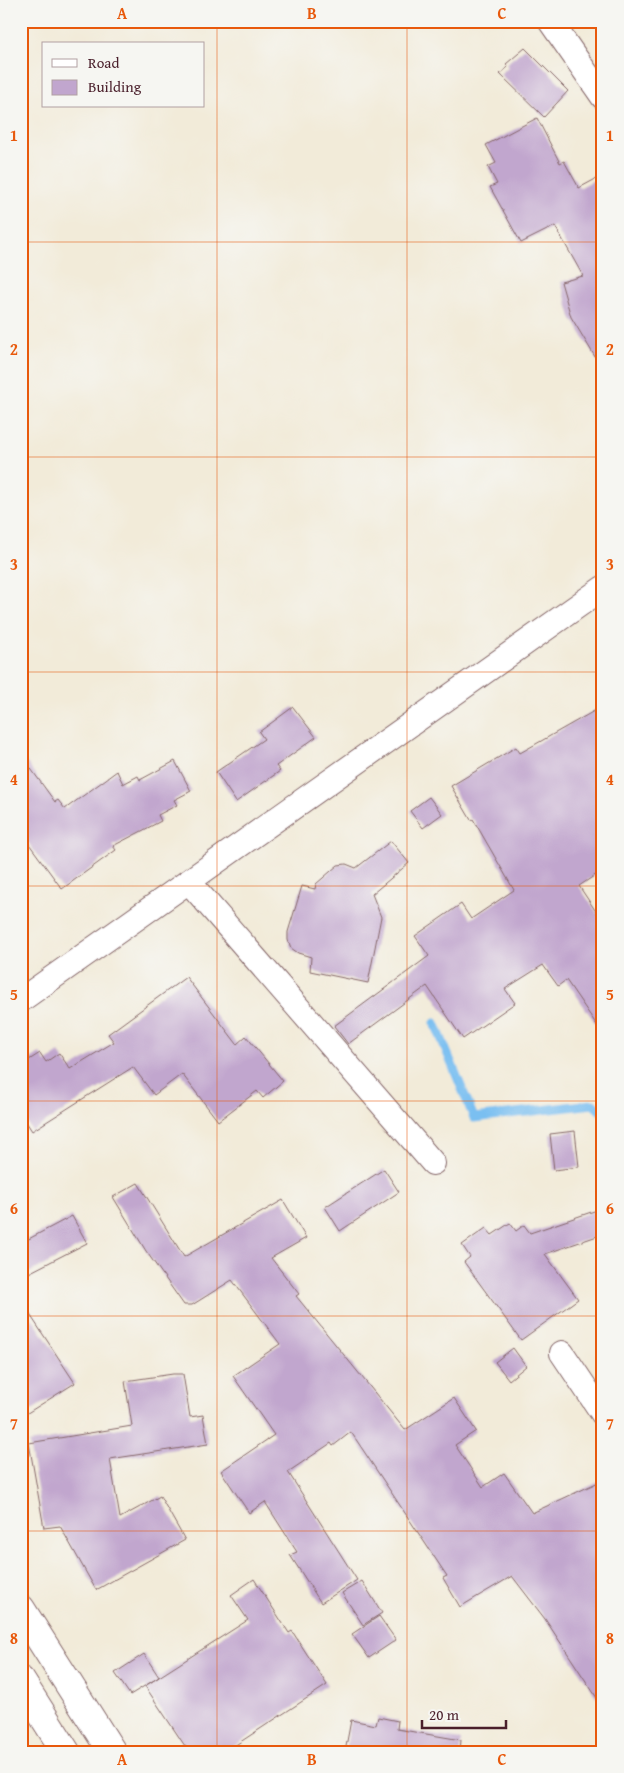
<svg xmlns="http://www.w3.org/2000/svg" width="624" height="1773" viewBox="0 0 624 1773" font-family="'Gentium Book Plus',serif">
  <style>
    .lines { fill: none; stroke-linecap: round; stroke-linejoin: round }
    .stream { stroke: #7abff1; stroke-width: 9 }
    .building { fill: #c1a6ce }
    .street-casing { stroke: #856668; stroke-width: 26 }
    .primary-casing { stroke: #856668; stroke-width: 30 }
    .street { stroke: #fff; stroke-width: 24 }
    .primary { stroke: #fff; stroke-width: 28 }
    .grid { fill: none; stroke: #e8590c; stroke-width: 1; stroke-opacity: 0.55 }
    .neatline { fill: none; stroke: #e8590c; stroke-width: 2 }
    .grid-label { font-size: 16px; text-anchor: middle; font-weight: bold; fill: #e8590c }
  </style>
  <rect width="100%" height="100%" fill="#f6f6f2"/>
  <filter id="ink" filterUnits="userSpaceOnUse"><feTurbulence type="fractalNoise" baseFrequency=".02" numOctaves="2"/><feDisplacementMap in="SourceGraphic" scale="10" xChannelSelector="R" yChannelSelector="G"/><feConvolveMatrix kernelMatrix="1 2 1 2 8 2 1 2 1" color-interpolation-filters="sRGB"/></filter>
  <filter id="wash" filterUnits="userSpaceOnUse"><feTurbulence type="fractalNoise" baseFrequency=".0096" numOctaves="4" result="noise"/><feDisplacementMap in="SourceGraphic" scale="20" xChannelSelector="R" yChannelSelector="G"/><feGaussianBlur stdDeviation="1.12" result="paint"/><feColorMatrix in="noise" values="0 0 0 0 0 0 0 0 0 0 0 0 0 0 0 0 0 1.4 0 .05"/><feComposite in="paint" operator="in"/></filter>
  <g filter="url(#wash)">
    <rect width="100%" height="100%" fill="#f2ebd9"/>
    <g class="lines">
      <!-- stream -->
      <path class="stream" d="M 435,1023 L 474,1118 L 593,1104 L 603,1113"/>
    </g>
    <g id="blocks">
      <!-- building -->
      <g class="building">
        <path d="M 525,48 L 568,91 L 544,117 L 500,74 L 508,67 L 506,64 Z"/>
        <path d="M 537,118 L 560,163 L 564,161 L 579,188 L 603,175 L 603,370 L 571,317 L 561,282 L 583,276 L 555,226 L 521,243 L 490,187 L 497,184 L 488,167 L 496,163 L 486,145 Z"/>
        <path d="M 603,706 L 603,870 L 579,886 L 603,922 L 603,1034 L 566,980 L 558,986 L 543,965 L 505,989 L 515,1003 L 463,1039 L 427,986 L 348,1044 L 334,1026 L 429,956 L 415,936 L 461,904 L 471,919 L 514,890 L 473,819 L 471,820 L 451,786 L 516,747 L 520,753 Z"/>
        <path d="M 293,707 L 316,737 L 276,766 L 280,771 L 236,802 L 216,772 L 264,739 L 259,732 Z"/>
        <path d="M 21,755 L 55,802 L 58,800 L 65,809 L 117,771 L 123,784 L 138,776 L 140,780 L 175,761 L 191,791 L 174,800 L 177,805 L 158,815 L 161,821 L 113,846 L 116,850 L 62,889 L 21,833 Z"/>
        <path d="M 429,797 L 442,814 L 423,828 L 410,811 Z"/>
        <path d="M 391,841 L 409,863 L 372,894 L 381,917 L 368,983 L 310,971 L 311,957 L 298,953 L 291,948 L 288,940 L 288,932 L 302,886 L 315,889 L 316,884 L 338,865 L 346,864 L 356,868 Z"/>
        <path d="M 186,977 L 237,1044 L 246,1036 L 283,1081 L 263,1098 L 257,1091 L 218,1121 L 182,1074 L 154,1095 L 133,1067 L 32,1131 L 21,1114 L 21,1065 L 40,1053 L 46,1062 L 59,1053 L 70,1069 L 114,1042 L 108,1034 Z"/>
        <path d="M 575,1131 L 579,1167 L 554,1170 L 550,1134 Z"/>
        <path d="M 384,1169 L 399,1192 L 340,1231 L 325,1207 Z"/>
        <path d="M 138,1183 L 184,1257 L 283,1200 L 306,1238 L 271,1258 L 299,1294 L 296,1296 L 405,1430 L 454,1398 L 476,1431 L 455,1445 L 483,1487 L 504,1473 L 532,1513 L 603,1480 L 603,1707 L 545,1619 L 512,1576 L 460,1607 L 443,1578 L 447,1576 L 351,1432 L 333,1446 L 331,1443 L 288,1472 L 357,1580 L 321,1603 L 290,1555 L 297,1552 L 265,1502 L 249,1513 L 221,1471 L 274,1435 L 233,1376 L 280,1344 L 232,1280 L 192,1305 L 184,1305 L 146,1251 L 113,1197 Z"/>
        <path d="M 603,1208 L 603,1234 L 545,1254 L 578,1299 L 521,1340 L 464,1262 L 470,1257 L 462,1245 L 486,1228 L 492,1235 L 510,1223 L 516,1231 L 524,1225 L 530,1233 Z"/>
        <path d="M 72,1216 L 87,1243 L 21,1277 L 21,1243 Z"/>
        <path d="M 21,1301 L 75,1383 L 21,1417 Z"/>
        <path d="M 513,1348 L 526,1366 L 509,1380 L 495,1362 Z"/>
        <path d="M 173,1374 L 183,1374 L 190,1417 L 203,1415 L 208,1444 L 110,1459 L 120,1518 L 160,1496 L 185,1540 L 96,1590 L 60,1526 L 44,1528 L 29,1443 L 132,1426 L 125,1381 Z"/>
        <path d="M 254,1579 L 289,1633 L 292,1631 L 327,1685 L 225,1752 L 189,1752 L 145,1686 L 248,1620 L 231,1595 Z"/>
        <path d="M 362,1581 L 382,1613 L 363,1625 L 342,1593 Z"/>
        <path d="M 379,1616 L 396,1640 L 369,1658 L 352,1634 Z"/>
        <path d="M 144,1654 L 159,1677 L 130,1695 L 115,1673 Z"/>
        <path d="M 378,1717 L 398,1721 L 397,1729 L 461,1740 L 460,1752 L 345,1752 L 351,1720 L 376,1725 Z"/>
      </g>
    </g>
  </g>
  <g filter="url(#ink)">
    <use href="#blocks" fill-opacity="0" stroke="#856668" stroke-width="1"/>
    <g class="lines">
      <!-- street casing -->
      <g class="street-casing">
        <g id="street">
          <path d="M 550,21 L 603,97"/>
          <path d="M 189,882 L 433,1163"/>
          <path d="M 21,1000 L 603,588"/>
          <path d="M 562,1353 L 603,1414"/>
        </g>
      </g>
      <!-- primary casing -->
      <g class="primary-casing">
        <g id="primary">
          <path d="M 21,1609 L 112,1752"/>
          <path d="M 21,1681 L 66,1752"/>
        </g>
      </g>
      <!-- street -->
      <use href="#street" class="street"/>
      <!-- primary -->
      <use href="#primary" class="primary"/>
    </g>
  </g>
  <!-- grid -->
  <path class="grid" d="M 217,21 L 217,1752M 407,21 L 407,1752M 21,242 L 603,242M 21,457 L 603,457M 21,672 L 603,672M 21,886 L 603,886M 21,1101 L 603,1101M 21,1316 L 603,1316M 21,1531 L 603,1531"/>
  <!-- margin -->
  <rect width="624" height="1773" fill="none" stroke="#f6f6f2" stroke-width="55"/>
  <!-- legend -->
  <rect x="42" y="42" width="162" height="65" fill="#f6f6f2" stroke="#b1a0a2"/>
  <rect x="52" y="59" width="25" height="8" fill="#ffffff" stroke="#b1a0a2"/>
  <text x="88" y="68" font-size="15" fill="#4a1f2b">Road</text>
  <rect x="52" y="80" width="25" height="15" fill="#c1a6ce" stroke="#b1a0a2"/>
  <text x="88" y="92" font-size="15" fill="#4a1f2b">Building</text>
  <!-- scale -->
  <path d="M422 1720v8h84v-8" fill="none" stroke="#4a1f2b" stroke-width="2.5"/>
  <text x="429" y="1720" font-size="15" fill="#4a1f2b" stroke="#f6f6f2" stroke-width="4" paint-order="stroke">20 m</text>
  <rect x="28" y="28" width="568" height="1718" class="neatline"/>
  <g class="grid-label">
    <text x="122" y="19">A</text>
    <text x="312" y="19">B</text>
    <text x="502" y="19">C</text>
    <text x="14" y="141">1</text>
    <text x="610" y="141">1</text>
    <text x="14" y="355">2</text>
    <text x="610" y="355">2</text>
    <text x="14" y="570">3</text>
    <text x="610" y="570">3</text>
    <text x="14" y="785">4</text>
    <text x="610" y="785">4</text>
    <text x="14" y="1000">5</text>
    <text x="610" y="1000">5</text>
    <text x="14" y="1214">6</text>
    <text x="610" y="1214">6</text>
    <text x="14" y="1429">7</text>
    <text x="610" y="1429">7</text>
    <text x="14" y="1644">8</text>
    <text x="610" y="1644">8</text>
    <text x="122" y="1765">A</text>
    <text x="312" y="1765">B</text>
    <text x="502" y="1765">C</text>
  </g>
</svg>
